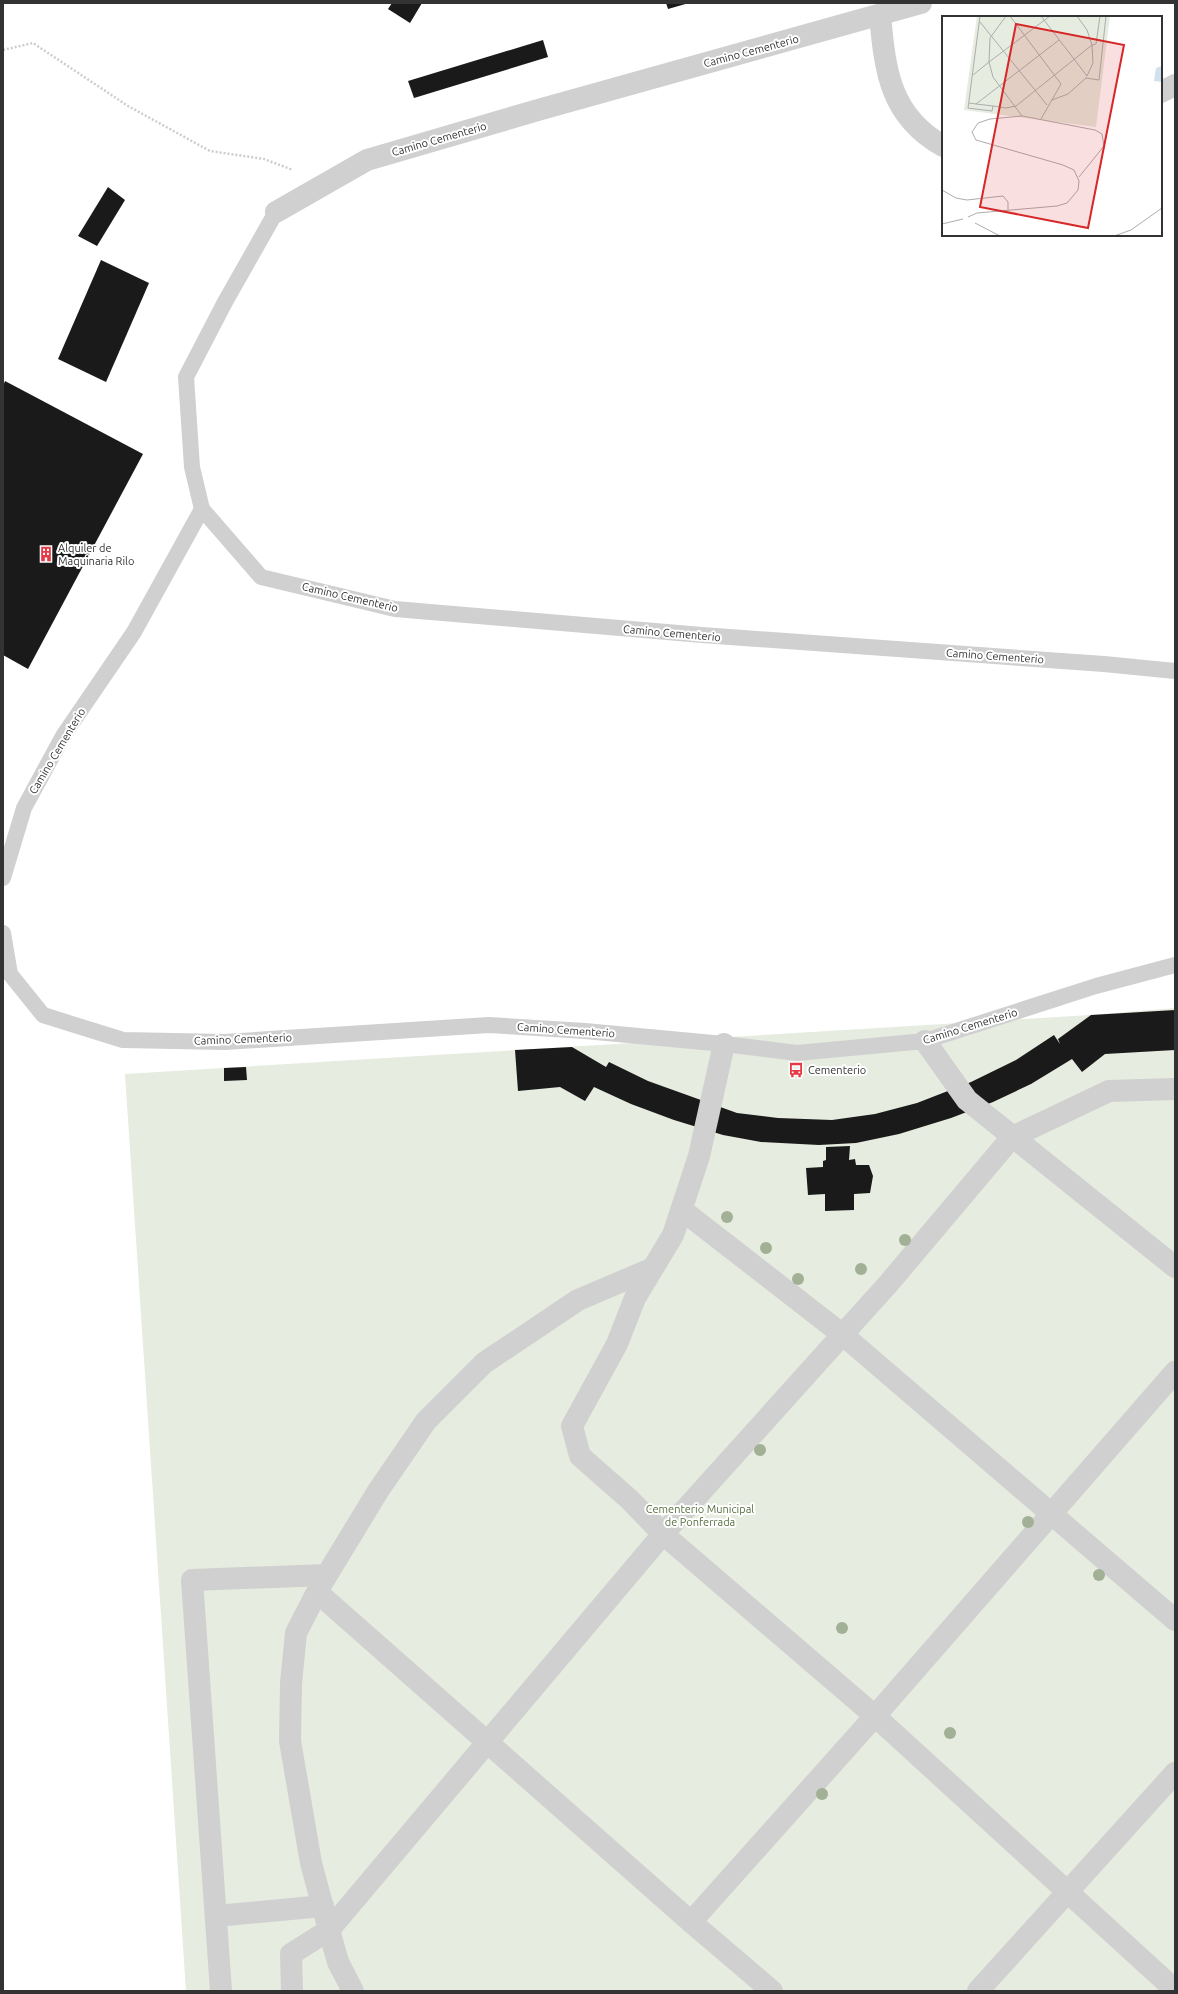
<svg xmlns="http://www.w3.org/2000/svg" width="1178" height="1994" viewBox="0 0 1178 1994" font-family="Ubuntu,sans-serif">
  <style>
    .green { fill: #e6ecdf }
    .building { fill: #1a1a1a }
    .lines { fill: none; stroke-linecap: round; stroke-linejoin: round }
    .path { stroke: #cdcdcd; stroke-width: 2.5; stroke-dasharray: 2 2; stroke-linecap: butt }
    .service { stroke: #d0d0d0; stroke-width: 16 }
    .pedestrian { stroke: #d0d0d0; stroke-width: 22 }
    .minor { stroke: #d0d0d0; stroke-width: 22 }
    .tree { fill: #a2b095 }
    .labels { text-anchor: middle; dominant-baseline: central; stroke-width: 4; stroke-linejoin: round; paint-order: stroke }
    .street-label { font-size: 11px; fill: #333; stroke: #fff }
    .poi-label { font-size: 11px; fill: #333; stroke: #fff; text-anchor: start }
    .park-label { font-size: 11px; fill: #56703f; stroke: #fff }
    .inset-road { fill: none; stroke: #adadad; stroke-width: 1 }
    .view { fill: #d62828; fill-opacity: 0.15; stroke: #d62828; stroke-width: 2 }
    .inset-edge { fill: none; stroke: #333; stroke-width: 2 }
  </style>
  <rect width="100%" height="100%" fill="#fff"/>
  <!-- green -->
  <path class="green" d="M 1175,1008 L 1175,1991 L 186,1991 L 125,1074 L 1090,1015 Z"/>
  <!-- building -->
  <g class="building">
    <path d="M 392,3 L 422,3 L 410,23 L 388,9 Z"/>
    <path d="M 666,3 L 689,3 L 668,9 Z"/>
    <path d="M 543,40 L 548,57 L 414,98 L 408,81 Z"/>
    <path d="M 108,187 L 125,200 L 97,246 L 78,236 Z"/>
    <path d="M 101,260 L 149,283 L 106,382 L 58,359 Z"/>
    <path d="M 5,381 L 143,454 L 28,669 L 3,655 L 3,386 Z"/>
    <path d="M 1175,1010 L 1175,1050 L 1105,1054 L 1082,1072 L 1072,1059 L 1031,1084 L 993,1102 L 951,1118 L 899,1134 L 856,1143 L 819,1145 L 761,1142 L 723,1135 L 674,1120 L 631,1104 L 594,1087 L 585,1101 L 560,1087 L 518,1091 L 515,1050 L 572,1047 L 606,1067 L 609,1062 L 648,1081 L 737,1113 L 778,1118 L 832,1120 L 875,1114 L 917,1103 L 971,1082 L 1016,1060 L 1054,1035 L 1060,1044 L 1058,1039 L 1091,1015 Z"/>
    <path d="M 246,1067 L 247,1080 L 224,1081 L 224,1068 Z"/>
    <path d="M 850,1146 L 849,1160 L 855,1159 L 856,1165 L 869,1165 L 873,1176 L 870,1193 L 854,1194 L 854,1210 L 825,1211 L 825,1194 L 808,1195 L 806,1168 L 823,1167 L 823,1161 L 826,1160 L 826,1147 Z"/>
  </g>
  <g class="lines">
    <!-- path -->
    <path class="path" d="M 3,50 L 33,43 L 128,106 L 210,151 L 264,159 L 293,170"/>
    <!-- service -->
    <g class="service">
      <path d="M 276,212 L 225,302 L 186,377 L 192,467 L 202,509 L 261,577 L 395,609 L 702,635 L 1104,664 L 1175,671"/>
      <path d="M 3,878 L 24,808 L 63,736 L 134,632 L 202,509"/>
      <path d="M 3,933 L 10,974 L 43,1015 L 123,1040 L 225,1042 L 489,1025 L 585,1031 L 724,1044 L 797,1053 L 925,1041 L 1096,986 L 1175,965"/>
    </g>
    <!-- pedestrian -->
    <g class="pedestrian">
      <path d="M 925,1041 L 967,1100 L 1175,1267"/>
      <path d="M 724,1044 L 699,1156 L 673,1235 L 635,1298 L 617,1344 L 572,1426 L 580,1456 L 629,1499 L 663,1534 L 875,1716 L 1175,1990"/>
      <path d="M 682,1210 L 843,1335 L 1175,1620"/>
      <path d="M 319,1588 L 378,1491 L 426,1421 L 484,1363 L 578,1300 L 651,1269"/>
      <path d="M 216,1916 L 323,1906"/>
      <path d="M 691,1922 L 875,1716 L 1175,1372"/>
      <path d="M 221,1991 L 192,1580 L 326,1575"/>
      <path d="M 292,1991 L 291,1954 L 329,1930 L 311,1863 L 290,1741 L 291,1683 L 296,1633 L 317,1592 L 691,1922 L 772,1991"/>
      <path d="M 353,1991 L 338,1962 L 329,1930 L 663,1534 L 889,1283 L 1012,1137 L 1109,1091 L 1175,1089"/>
      <path d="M 978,1991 L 1175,1773"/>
    </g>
    <!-- minor -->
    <g class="minor">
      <path d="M 880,15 C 885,71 890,116 943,146"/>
      <path d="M 1161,92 L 1175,85"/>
      <path d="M 276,212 L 367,160 L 538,110 L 921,3"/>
    </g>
  </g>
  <!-- trees -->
  <g class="tree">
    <circle cx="727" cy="1217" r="6"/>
    <circle cx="905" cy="1240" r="6"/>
    <circle cx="766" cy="1248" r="6"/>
    <circle cx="861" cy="1269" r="6"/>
    <circle cx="798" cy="1279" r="6"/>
    <circle cx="760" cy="1450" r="6"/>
    <circle cx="1028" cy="1522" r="6"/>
    <circle cx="1099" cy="1575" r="6"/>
    <circle cx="842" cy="1628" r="6"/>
    <circle cx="950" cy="1733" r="6"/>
    <circle cx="822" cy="1794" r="6"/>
  </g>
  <!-- icons -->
  <defs>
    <g id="building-bare" transform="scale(1.2)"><path d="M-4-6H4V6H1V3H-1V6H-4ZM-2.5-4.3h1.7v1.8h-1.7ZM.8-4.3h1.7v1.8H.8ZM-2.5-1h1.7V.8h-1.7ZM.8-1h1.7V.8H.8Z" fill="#e63946" stroke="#fff" stroke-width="2.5" paint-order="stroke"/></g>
    <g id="bus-bare" transform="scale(1.2)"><path d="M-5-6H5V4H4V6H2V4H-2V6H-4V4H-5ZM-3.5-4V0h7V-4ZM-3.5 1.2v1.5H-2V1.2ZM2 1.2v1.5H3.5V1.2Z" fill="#e63946" stroke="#fff" stroke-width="2.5" paint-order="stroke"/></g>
  </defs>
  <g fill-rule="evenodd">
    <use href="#building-bare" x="46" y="554"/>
    <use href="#bus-bare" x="796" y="1070"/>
  </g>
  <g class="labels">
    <!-- street labels -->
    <g class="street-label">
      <text transform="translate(751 51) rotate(-15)">Camino Cementerio</text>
      <text transform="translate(439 139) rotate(-16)">Camino Cementerio</text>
      <text transform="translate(350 597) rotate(13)">Camino Cementerio</text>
      <text transform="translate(672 633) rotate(5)">Camino Cementerio</text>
      <text transform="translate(995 656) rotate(4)">Camino Cementerio</text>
      <text transform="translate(57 751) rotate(-59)">Camino Cementerio</text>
      <text transform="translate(970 1026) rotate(-17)">Camino Cementerio</text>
      <text transform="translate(566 1030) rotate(4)">Camino Cementerio</text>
      <text transform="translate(243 1039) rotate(-2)">Camino Cementerio</text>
    </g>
    <!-- poi labels -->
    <g class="poi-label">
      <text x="58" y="548">Alquiler de<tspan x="58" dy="13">Maquinaria Rilo</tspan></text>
      <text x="808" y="1070">Cementerio</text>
    </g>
    <!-- park labels -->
    <g class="park-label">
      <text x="700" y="1509">Cementerio Municipal<tspan x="700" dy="13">de Ponferrada</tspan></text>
    </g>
  </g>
  <!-- overview -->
  <g transform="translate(942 16)">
    <rect width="220" height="220" fill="#fff"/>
    <path d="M 35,0 L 168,0 L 154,111 L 22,94 Z" fill="#e6ecdf"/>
    <path d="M 220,50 L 220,66 L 212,65 L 214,52 Z" fill="#cfe2ee"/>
    <path class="inset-road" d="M 38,0 L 26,92 L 50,95 L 51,90 L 64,92 L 74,90 L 150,29 L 145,14 L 135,0M 68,0 L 119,68 L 99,103M 99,0 L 145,60 L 151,47 L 150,29 L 154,28 L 158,0M 38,6 L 105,89M 31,59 L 47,46 L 48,22 L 64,0M 144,62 L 157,64 L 164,0M 110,84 L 126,78 L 145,61M 27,87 L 34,88 L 117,24M 34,88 L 51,90M 80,100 L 51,61 L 47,46 L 108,0M 0,174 L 14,182 L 25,184 L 61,180 L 66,186 L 66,195M 26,201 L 35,197 L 115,190 L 125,187 L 131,180 L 136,174 L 137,165 L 132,154 L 121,149 L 34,124 L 30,116 L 36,107 L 48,103 L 80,100 L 153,114 L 160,118 L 162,130 L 137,161M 33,207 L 58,220M 0,208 L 21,203M 172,220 L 189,214 L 220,192"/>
    <path class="view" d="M 74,8 L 182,29 L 146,212 L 38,191 Z"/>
    <rect width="220" height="220" class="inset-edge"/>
  </g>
  <!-- border -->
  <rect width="1178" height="1994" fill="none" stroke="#333333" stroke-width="8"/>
</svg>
